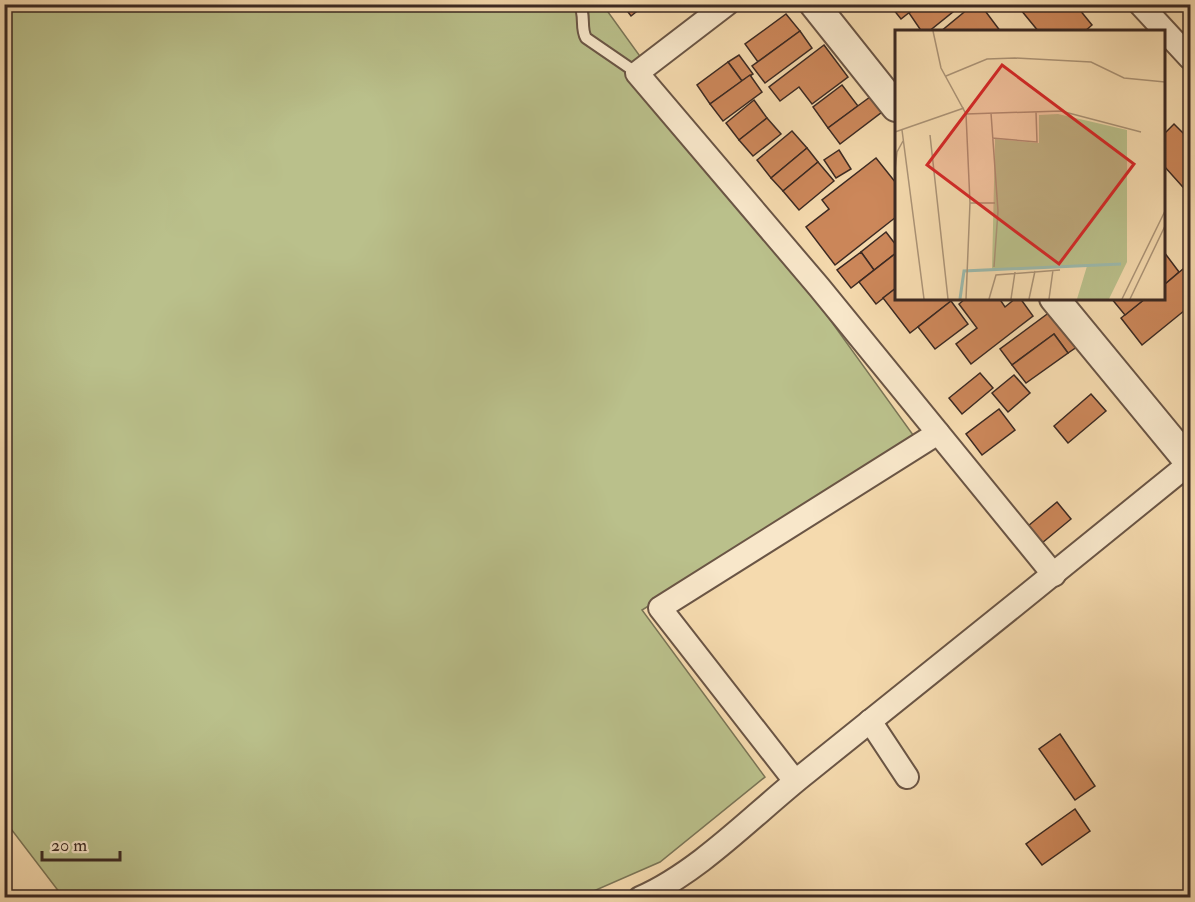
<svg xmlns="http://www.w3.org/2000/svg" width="1195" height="902" viewBox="0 0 1195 902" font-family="'IM FELL Double Pica',serif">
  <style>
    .green { fill: #bac08b; stroke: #7a7456; stroke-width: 1.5 }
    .building { fill: #cc875a; stroke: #3b2922; stroke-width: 1.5 }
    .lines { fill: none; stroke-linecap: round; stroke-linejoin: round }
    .service-casing { stroke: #6a5545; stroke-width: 14 }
    .minor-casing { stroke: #6a5545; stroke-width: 26 }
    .tertiary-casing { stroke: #6a5545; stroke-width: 32 }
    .service { stroke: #f8e7ca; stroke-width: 10 }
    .minor { stroke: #f8e7ca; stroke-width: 22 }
    .tertiary { stroke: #f8e7ca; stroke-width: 28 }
    .inset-river { fill: none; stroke: #9cbaad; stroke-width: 3 }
    .inset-road { fill: none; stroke: #ab9376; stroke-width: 1.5 }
    .view { fill: #d62828; fill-opacity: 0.15; stroke: #d62828; stroke-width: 3 }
    .inset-edge { fill: none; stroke: #3b2922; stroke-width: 3 }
  </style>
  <rect width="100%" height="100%" fill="#f5daae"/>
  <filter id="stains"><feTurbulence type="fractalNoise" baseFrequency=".00333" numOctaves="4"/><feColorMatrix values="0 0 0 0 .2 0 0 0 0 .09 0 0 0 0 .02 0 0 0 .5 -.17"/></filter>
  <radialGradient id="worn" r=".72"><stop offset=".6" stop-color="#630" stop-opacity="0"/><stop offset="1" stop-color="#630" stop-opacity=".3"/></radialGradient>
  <!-- green -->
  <path class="green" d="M 5,5 L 603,5 L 916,439 L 642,610 L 765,777 L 660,862 L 580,897 L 63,897 L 5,821 Z"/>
  <!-- building -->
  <g class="building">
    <path d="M 622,4 L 646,4 L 631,16 Z"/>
    <path d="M 889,4 L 920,4 L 901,19 Z"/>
    <path d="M 920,4 L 957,4 L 959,7 L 928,32 L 922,32 L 909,13 Z"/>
    <path d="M 974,4 L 980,4 L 1001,32 L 940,32 Z"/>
    <path d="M 1016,4 L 1059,4 L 1061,7 L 1063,4 L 1075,4 L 1092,25 L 1084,32 L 1039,32 Z"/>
    <path d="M 786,14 L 800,31 L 758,62 L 745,44 Z"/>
    <path d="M 800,31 L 812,48 L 765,83 L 752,66 Z"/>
    <path d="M 824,45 L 848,77 L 812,104 L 799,87 L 780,101 L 769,87 Z"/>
    <path d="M 739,55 L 753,74 L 742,81 L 728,62 Z"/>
    <path d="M 728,62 L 742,81 L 710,104 L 697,85 Z"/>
    <path d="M 750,75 L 762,92 L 723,121 L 710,104 Z"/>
    <path d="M 842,85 L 858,106 L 828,128 L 813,107 Z"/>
    <path d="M 870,97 L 882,112 L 840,144 L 828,128 Z"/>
    <path d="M 754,100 L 767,118 L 739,140 L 726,123 Z"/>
    <path d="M 767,118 L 781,134 L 753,156 L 739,140 Z"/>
    <path d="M 1174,124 L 1184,134 L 1190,128 L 1190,195 L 1164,166 L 1164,134 Z"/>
    <path d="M 792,131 L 807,148 L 771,178 L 757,160 Z"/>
    <path d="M 807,148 L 818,162 L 783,191 L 771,178 Z"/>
    <path d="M 839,150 L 851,169 L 836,178 L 824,160 Z"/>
    <path d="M 876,158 L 896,183 L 896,217 L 835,265 L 806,227 L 829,209 L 822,200 Z"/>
    <path d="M 818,162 L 834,181 L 799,210 L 783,191 Z"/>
    <path d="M 886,232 L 896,245 L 896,253 L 874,270 L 861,252 Z"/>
    <path d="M 861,252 L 874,270 L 851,288 L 837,270 Z"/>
    <path d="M 1164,252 L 1179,272 L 1164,285 Z"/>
    <path d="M 896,253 L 896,288 L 876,304 L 859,282 Z"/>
    <path d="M 1190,263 L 1190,306 L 1142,345 L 1121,318 L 1146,298 L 1164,298 L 1164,285 Z"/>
    <path d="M 896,288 L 896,298 L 949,298 L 951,301 L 910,333 L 883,298 Z"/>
    <path d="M 966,298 L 999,298 L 1005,307 L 1016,298 L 1020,298 L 1033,316 L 971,364 L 956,344 L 977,328 L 959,304 Z"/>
    <path d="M 1111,298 L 1146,298 L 1125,315 Z"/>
    <path d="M 951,301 L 968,324 L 935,349 L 918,327 Z"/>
    <path d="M 1058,306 L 1084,342 L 1068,353 L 1054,334 L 1012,365 L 1000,349 Z"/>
    <path d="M 1054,334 L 1068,353 L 1026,383 L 1012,365 Z"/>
    <path d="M 980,373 L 993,388 L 962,414 L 949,398 Z"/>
    <path d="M 1014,375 L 1030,393 L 1008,412 L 992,393 Z"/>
    <path d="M 1091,394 L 1106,411 L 1068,443 L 1054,426 Z"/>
    <path d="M 999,409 L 1015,430 L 982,455 L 966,434 Z"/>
    <path d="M 1057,502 L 1071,519 L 1042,543 L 1028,526 Z"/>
    <path d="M 1060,734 L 1095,786 L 1075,800 L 1039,749 Z"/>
    <path d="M 1075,809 L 1090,831 L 1042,865 L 1026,844 Z"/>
  </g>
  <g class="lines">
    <!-- service casing -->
    <g class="service-casing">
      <path id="service" d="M 579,4 C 586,14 580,28 586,38 L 637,73"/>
    </g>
    <!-- minor casing -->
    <g class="minor-casing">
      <g id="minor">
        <path d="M 727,4 L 637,73 L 819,287 L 1054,575"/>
        <path d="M 1140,4 L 1190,58"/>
        <path d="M 870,721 L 907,777"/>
        <path d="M 795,781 L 660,608 L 938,433"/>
        <path d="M 640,898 C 700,872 756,812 807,772 C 935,669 1063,567 1190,463"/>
      </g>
    </g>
    <!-- tertiary casing -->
    <g class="tertiary-casing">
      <g id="tertiary">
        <path d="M 814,4 L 896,107"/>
        <path d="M 1054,298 L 1190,463"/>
      </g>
    </g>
    <!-- service -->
    <use href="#service" class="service"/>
    <!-- minor -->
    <use href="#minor" class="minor"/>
    <!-- tertiary -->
    <use href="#tertiary" class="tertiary"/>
  </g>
  <!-- overview -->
  <g transform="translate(895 30)">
    <rect width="270" height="270" fill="#f5daae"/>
    <path d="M 163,84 L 232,100 L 232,232 L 214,269 L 182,269 L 192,236 L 97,240 L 100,109 L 144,113 L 144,85 Z" fill="#bac08b"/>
    <path class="inset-river" d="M 65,269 L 69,241 L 226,234"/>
    <path class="inset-road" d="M 38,1 L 46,38 L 71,84 L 75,173 L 71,269M 51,46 L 92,29 L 120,28 L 196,32 L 229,48 L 270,52M 96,83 L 103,181 L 99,237M 71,84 L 166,81 L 246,102M 7,100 L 29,269M 0,102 L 69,78M 35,105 L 53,269M 97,108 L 142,112 L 141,82M 0,140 L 2,122 L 8,111M 75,173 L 100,173M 94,269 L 101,245 L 165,240M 116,269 L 120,242M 134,269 L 140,241M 154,269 L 158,240M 227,269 L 270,181M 235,269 L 270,196"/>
    <path class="view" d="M 107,35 L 239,134 L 164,234 L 32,135 Z"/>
    <rect width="270" height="270" class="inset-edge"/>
  </g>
  <!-- margin -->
  <rect width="1195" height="902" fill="none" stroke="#f5daae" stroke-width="24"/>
  <rect x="6" y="6" width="1183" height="890" fill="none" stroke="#3b2922" stroke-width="3"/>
  <rect x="12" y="12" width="1171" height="878" fill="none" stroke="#3b2922" stroke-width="1.5"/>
  <!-- scale -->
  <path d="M42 851v9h78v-9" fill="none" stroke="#3b2922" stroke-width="3"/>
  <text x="51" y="851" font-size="18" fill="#3b2922" stroke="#f8e7ca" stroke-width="4.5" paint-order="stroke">20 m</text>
  <rect width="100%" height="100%" filter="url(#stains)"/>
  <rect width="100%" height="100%" fill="url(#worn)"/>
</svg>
